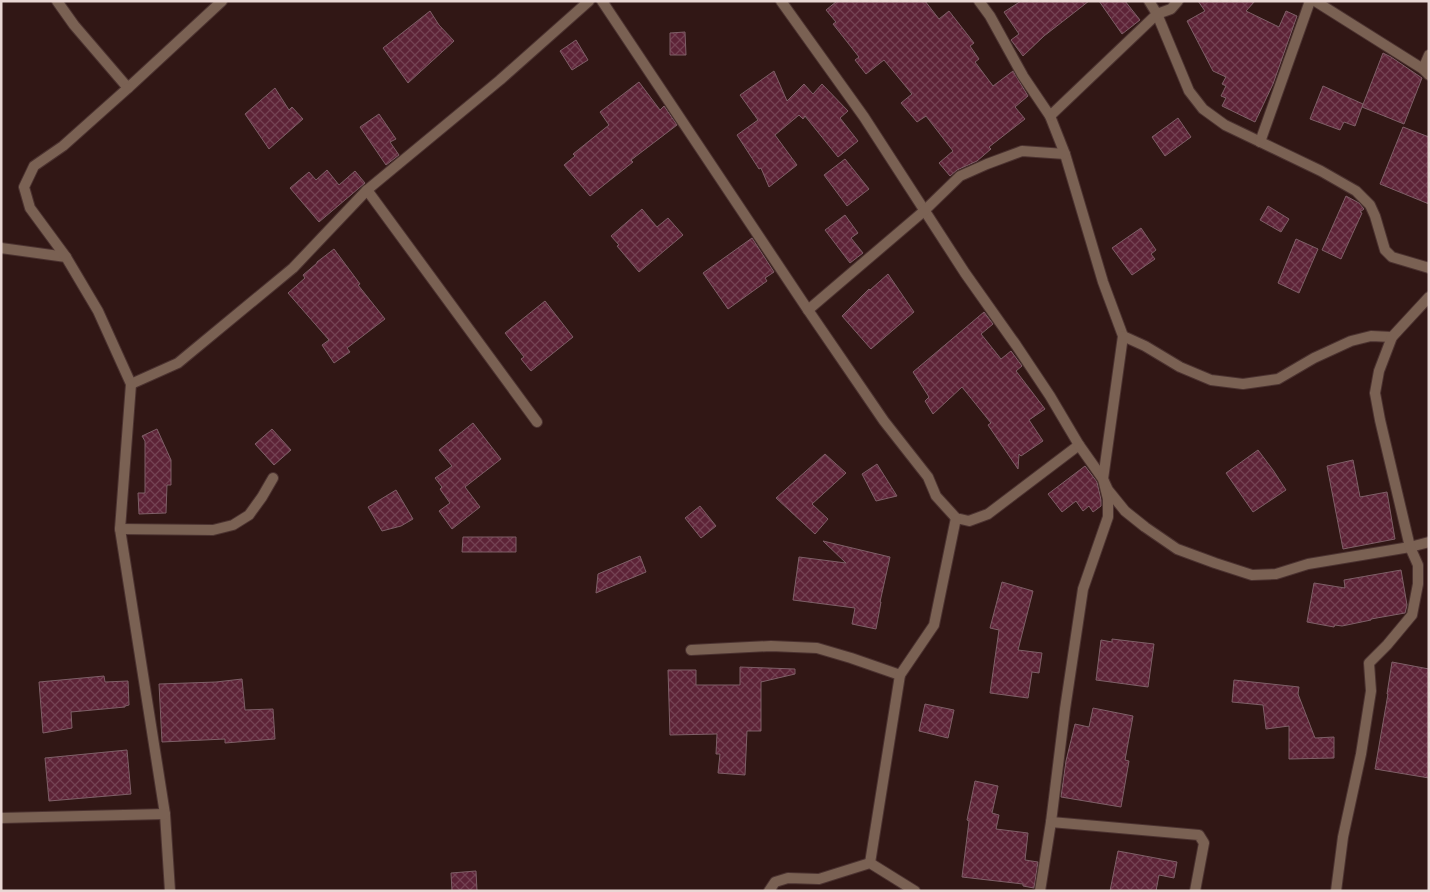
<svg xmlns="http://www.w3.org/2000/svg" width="1430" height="892" viewBox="0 0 1430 892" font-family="Manrope,sans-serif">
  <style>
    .building { fill: url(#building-cross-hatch); stroke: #7e5f67 }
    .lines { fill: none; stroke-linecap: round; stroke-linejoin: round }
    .street-casing { stroke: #4b3230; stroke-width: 12 }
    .street { stroke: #7a6153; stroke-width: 10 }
  </style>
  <defs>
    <pattern id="building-cross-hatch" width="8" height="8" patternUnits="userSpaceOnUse" patternTransform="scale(1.25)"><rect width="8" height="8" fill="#5d2337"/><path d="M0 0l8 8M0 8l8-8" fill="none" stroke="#744253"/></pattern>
  </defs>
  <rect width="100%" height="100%" fill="#311715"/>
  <!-- building -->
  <g class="building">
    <path d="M 837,1 L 925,1 L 939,19 L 949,11 L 974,43 L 970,46 L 979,59 L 975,62 L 993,86 L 1013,71 L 1028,96 L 1015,107 L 1025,119 L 989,147 L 991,149 L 977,161 L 957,170 L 950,176 L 939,163 L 953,151 L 926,116 L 917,122 L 901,103 L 912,94 L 884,60 L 866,74 L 855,60 L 859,57 L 833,24 L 836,22 L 826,10 Z"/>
    <path d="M 1021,1 L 1089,1 L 1044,36 L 1023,56 L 1011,40 L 1019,34 L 1004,12 Z"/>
    <path d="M 1099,1 L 1125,1 L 1140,20 L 1122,34 Z"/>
    <path d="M 1198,1 L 1255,1 L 1246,11 L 1279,27 L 1286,11 L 1297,16 L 1273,84 L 1255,122 L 1222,106 L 1226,98 L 1221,96 L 1226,86 L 1222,84 L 1226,77 L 1213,71 L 1187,21 L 1205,11 Z"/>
    <path d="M 430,11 L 439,25 L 454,41 L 408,83 L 383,48 Z"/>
    <path d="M 685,32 L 686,55 L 670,55 L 670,33 Z"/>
    <path d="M 576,40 L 588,60 L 572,70 L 560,51 Z"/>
    <path d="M 1383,53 L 1391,57 L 1422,78 L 1404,124 L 1362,107 Z"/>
    <path d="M 774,71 L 787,101 L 804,84 L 813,94 L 822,84 L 848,111 L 840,118 L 858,141 L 838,157 L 805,116 L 803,119 L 799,115 L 775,135 L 797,165 L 769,187 L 761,168 L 759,169 L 737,135 L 758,120 L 740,95 Z"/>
    <path d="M 639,82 L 660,110 L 664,106 L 677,125 L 631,160 L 633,162 L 590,196 L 564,165 L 575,156 L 573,154 L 609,125 L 600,112 Z"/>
    <path d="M 1323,86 L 1363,104 L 1355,126 L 1344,122 L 1340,130 L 1310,119 Z"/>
    <path d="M 275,88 L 289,110 L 292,107 L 303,119 L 269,149 L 245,114 Z"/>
    <path d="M 379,114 L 396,139 L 390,142 L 399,155 L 386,165 L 360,127 Z"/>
    <path d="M 1178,118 L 1191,137 L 1165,156 L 1152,137 Z"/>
    <path d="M 1403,127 L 1429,137 L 1429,204 L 1380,184 Z"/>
    <path d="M 845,159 L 869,189 L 847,206 L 824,175 Z"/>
    <path d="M 327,170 L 339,185 L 355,171 L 365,183 L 319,222 L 290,188 L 309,172 L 316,180 Z"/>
    <path d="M 1346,196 L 1359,203 L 1364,209 L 1360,212 L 1362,213 L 1341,259 L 1322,250 Z"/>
    <path d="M 1268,206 L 1289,219 L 1281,232 L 1260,220 Z"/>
    <path d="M 642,209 L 657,227 L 668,218 L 683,235 L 639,272 L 617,246 L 619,245 L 611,236 Z"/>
    <path d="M 845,215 L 858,233 L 851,238 L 863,253 L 850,263 L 825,230 Z"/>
    <path d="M 1141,228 L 1156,250 L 1151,254 L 1155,259 L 1132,275 L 1112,248 Z"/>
    <path d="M 752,238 L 774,272 L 765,278 L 767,281 L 728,309 L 703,273 Z"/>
    <path d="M 1296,239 L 1318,249 L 1299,293 L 1278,283 Z"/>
    <path d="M 334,249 L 360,284 L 358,285 L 385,319 L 347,348 L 350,352 L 334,363 L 322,345 L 329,340 L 288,293 L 305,278 L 303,275 L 317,263 L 317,262 Z"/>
    <path d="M 888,274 L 914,312 L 871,349 L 842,316 L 869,289 L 870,290 Z"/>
    <path d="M 545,301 L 573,337 L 531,371 L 521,359 L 524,357 L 505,333 Z"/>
    <path d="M 984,312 L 993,324 L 981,334 L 1001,359 L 1011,351 L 1022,366 L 1016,371 L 1045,409 L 1029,420 L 1043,441 L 1021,456 L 1019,454 L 1018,469 L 988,425 L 991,423 L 962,387 L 933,414 L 925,401 L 929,397 L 913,372 Z"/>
    <path d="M 473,423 L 501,459 L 465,487 L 480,507 L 452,529 L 439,511 L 450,503 L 440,489 L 442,487 L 435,478 L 452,466 L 439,450 Z"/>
    <path d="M 157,429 L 171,460 L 171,485 L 167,485 L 166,513 L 139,514 L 138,493 L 145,493 L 145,441 L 142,436 Z"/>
    <path d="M 272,429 L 291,450 L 274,465 L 255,444 Z"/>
    <path d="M 1258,450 L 1273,470 L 1286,490 L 1253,512 L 1226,473 Z"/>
    <path d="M 825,454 L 846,473 L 812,504 L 828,519 L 815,534 L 776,498 Z"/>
    <path d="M 1353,460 L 1360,497 L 1387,492 L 1395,539 L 1343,549 L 1327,466 Z"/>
    <path d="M 877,464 L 897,496 L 876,501 L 862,474 Z"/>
    <path d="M 1085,466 L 1097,482 L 1101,500 L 1101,506 L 1093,512 L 1089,506 L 1083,511 L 1076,501 L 1062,512 L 1048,494 Z"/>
    <path d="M 396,490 L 413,519 L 401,526 L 382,531 L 368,507 Z"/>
    <path d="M 700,506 L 716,526 L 701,538 L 685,518 Z"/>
    <path d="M 463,537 L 516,537 L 516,552 L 462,552 Z"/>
    <path d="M 823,541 L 890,557 L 880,602 L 881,602 L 876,629 L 852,624 L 855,608 L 793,600 L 799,557 L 846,563 Z"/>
    <path d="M 640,556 L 646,572 L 596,593 L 598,574 Z"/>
    <path d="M 1401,570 L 1407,605 L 1405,613 L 1371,619 L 1371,620 L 1342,626 L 1335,625 L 1334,627 L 1307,622 L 1314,583 L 1345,588 L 1344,580 Z"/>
    <path d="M 1002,582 L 1033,591 L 1018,650 L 1042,653 L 1039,673 L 1032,672 L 1028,698 L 990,693 L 999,630 L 990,628 Z"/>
    <path d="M 1112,639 L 1154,644 L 1148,687 L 1096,680 L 1101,640 L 1112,642 Z"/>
    <path d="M 1392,662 L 1429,669 L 1429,778 L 1375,769 L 1388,694 L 1387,694 Z"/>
    <path d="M 740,667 L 795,669 L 795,674 L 761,682 L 761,731 L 747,731 L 745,775 L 718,773 L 720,754 L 716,754 L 717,734 L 670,735 L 668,670 L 696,670 L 696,685 L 740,685 Z"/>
    <path d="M 104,676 L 105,682 L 128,681 L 129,705 L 125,706 L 125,707 L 71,712 L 72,728 L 43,733 L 39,682 Z"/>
    <path d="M 242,679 L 245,710 L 273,709 L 275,739 L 225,743 L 225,739 L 162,742 L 159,684 L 216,682 Z"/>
    <path d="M 1234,680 L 1299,687 L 1298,694 L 1315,738 L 1334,737 L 1334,758 L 1289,759 L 1289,726 L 1266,729 L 1263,705 L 1232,702 Z"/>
    <path d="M 925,704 L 954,710 L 948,738 L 919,731 Z"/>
    <path d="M 1093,708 L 1133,716 L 1125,760 L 1129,761 L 1121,807 L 1061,797 L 1066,761 L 1075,724 L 1089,727 Z"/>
    <path d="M 127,750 L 131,794 L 49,801 L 45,758 Z"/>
    <path d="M 975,781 L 998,786 L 992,813 L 999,815 L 996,829 L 1028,833 L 1025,860 L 1038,862 L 1034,888 L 1023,886 L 1023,884 L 962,877 L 969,821 L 967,820 Z"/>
    <path d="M 1118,851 L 1177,862 L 1174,878 L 1159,875 L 1156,891 L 1110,891 Z"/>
    <path d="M 476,871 L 477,891 L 452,891 L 451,873 Z"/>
  </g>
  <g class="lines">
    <!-- street casing -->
    <g class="street-casing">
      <g id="street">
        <path d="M 57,1 L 74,25 L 128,88 L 222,1"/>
        <path d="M 602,1 L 808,310 L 884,421 L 928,477 L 936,496 L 956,518 L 969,521 L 988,514 L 1079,445"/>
        <path d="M 781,1 L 864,117 L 965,273 L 1016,345 L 1050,396 L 1079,445 L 1103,479 L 1108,490 L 1125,511 L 1145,527 L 1177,549 L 1215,563 L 1252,575 L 1276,574 L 1308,564 L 1410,547 L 1429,542"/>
        <path d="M 979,1 L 990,16 L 1023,76 L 1050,116 L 1065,154 L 1103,282 L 1123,336 L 1103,479 L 1108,499 L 1108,517 L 1083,589 L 1065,709 L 1051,822 L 1040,891"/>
        <path d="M 1149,1 L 1157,14 L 1189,91 L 1203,109 L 1225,125 L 1321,171 L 1356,191 L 1370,205 L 1375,216 L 1385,250 L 1392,257 L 1429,268"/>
        <path d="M 1315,1 L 1423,69 L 1429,75"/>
        <path d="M 1423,69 L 1429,55"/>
        <path d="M 1050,116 L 1157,14 L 1171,9 L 1178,1"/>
        <path d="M 1260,142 L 1310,1"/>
        <path d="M 367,190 L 537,422"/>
        <path d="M 1,248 L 66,257 L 98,311 L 131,384 L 120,529 L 165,814 L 170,891"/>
        <path d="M 66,257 L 30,208 L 24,187 L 34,166 L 63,146 L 128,88"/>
        <path d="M 808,310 L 924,211 L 960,176 L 987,164 L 1022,151 L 1065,154"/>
        <path d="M 1123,336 L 1145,346 L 1180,367 L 1211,380 L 1243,384 L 1278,379 L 1314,358 L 1351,341 L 1371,336 L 1392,337"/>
        <path d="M 131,384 L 178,363 L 293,268 L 367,190 L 500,80 L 589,1"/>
        <path d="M 120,529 L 213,530 L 233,525 L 249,515 L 262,497 L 273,478"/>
        <path d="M 691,650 L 771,646 L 817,648 L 851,658 L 900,675"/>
        <path d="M 1,818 L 165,814"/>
        <path d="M 1051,822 L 1199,835 L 1204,843 L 1195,891"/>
        <path d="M 870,863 L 900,675 L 934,625 L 956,518"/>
        <path d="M 769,891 L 775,882 L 788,878 L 819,879 L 870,863 L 915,891"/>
        <path d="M 1336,891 L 1343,837 L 1361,754 L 1371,691 L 1369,663 L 1387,645 L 1412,615 L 1418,584 L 1418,565 L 1410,547 L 1380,420 L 1375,393 L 1379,371 L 1392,337 L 1429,297"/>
      </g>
    </g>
    <!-- street -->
    <use href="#street" class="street"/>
  </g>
  <!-- border -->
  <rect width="1430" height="892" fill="none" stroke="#e9d7d4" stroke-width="5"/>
</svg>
